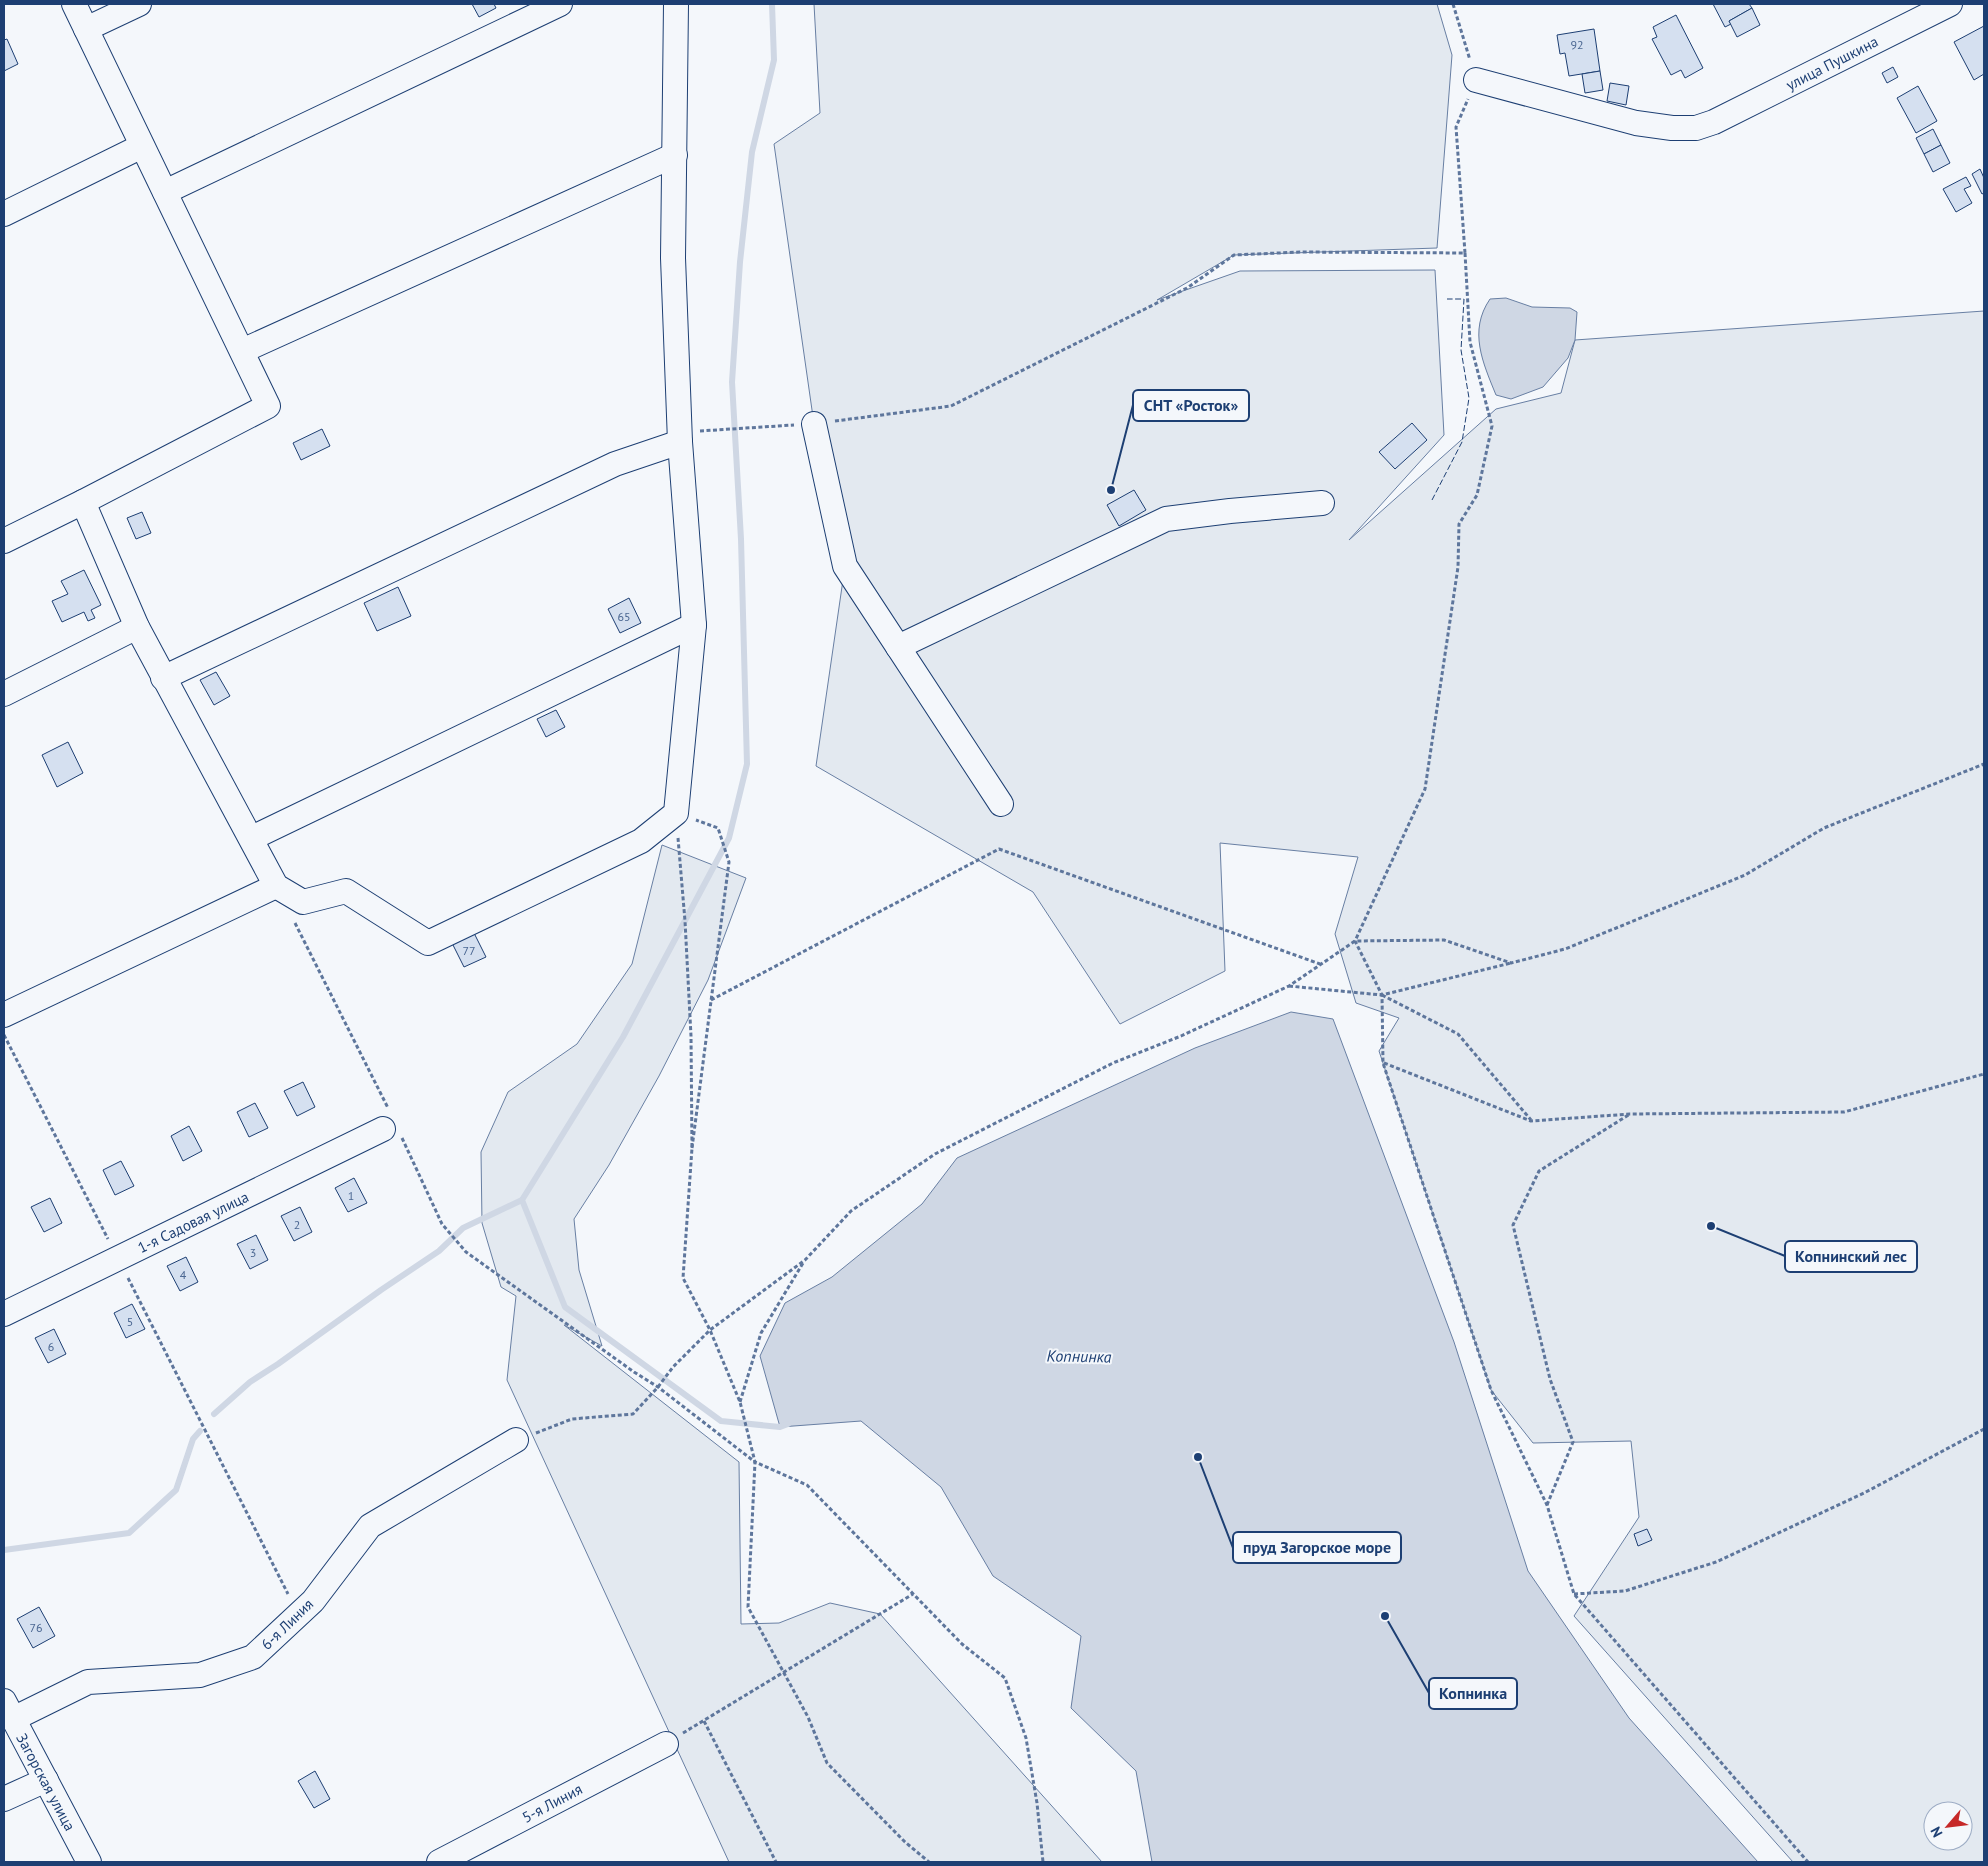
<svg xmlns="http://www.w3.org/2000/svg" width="1988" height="1866" viewBox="0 0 1988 1866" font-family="'PT Sans',sans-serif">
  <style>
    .green { fill: #e3e9f0; stroke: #687fa3; fill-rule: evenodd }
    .water { fill: #cfd7e4; stroke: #687fa3 }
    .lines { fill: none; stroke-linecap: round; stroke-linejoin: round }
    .stream { stroke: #cfd7e4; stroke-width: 6 }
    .building { fill: #d5e0f0; stroke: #1d3f73 }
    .minor-casing { stroke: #1d3f73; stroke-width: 26 }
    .path { stroke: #5e769c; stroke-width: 3; stroke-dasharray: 4 2.5; stroke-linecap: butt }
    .minor { stroke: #f4f7fb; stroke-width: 24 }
    .fence { stroke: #1d3f73; stroke-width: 1; stroke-dasharray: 6 2.5; stroke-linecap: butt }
    .labels { text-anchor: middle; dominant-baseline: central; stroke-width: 4; stroke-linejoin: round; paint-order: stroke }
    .number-label { font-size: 12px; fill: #4b6792 }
    .street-label { font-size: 15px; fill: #1d3f73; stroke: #f4f7fb }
    .water-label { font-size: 16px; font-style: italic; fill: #1d3f73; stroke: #f4f7fb }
    .leader { fill: none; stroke: #1d3f73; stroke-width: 2 }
    .callout-dot { fill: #1d3f73; stroke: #f4f7fb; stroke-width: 2 }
    .callout { fill: #f4f7fb; stroke: #1d3f73; stroke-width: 2 }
    .callout-label { font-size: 16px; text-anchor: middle; font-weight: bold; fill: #1d3f73 }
  </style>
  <rect width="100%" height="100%" fill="#f4f7fb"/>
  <!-- green -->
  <g class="green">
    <path d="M 814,4 L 1437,4 L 1452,55 L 1437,248 L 1234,255 L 1157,300 L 1240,271 L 1435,270 L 1444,435 L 1349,540 L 1496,409 L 1561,393 L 1575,340 L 1984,311 L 1984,1862 L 1793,1862 L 1574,1616 L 1639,1517 L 1631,1441 L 1533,1443 L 1491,1390 L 1379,1051 L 1399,1018 L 1356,1003 L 1335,934 L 1358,857 L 1220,843 L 1225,971 L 1120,1024 L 1033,892 L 816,766 L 845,566 L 814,424 L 774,144 L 820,113 ZM 1933,1811 L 1963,1811 L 1963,1841 L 1933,1841 Z"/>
    <path d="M 662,845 L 746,878 L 708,980 L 659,1076 L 609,1165 L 574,1219 L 579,1270 L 602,1346 L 564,1325 L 739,1462 L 741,1624 L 779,1623 L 830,1603 L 880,1614 L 1102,1862 L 729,1862 L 507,1380 L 516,1296 L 501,1287 L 482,1223 L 481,1152 L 508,1092 L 577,1044 L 632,964 Z"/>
  </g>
  <!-- water -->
  <g class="water">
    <path d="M 1506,298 L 1532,307 L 1570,308 L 1577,312 L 1575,340 L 1568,358 L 1543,387 L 1511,399 L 1496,395 C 1483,363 1468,331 1490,299 Z"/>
    <path d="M 1291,1012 L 1333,1019 L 1454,1342 L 1528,1571 L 1629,1718 L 1758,1862 L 1152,1862 L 1136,1771 L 1071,1708 L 1081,1636 L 993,1576 L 941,1487 L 861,1421 L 780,1427 L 760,1356 L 785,1303 L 832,1277 L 922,1204 L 957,1158 L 1195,1048 Z"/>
  </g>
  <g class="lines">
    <!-- stream -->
    <g class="stream">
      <path d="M 772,4 L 774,60 L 752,152 L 740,262 L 732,382 L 741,539 L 747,764 L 729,838 L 623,1037 L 522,1200 L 565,1307 L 721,1421 L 780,1427 L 788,1424"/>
      <path d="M 214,1414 L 250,1382 L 278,1364 L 381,1290 L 439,1251 L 463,1228 L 522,1200"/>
      <path d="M 4,1550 L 129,1533 L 176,1490 L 193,1439 L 200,1431"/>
    </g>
  </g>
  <!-- building -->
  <g class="building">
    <path d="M 472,4 L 494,4 L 496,8 L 479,17 Z"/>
    <path d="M 1713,4 L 1749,4 L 1752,8 L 1729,21 L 1731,24 L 1725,27 Z"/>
    <path d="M 1752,8 L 1760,25 L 1737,37 L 1729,21 Z"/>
    <path d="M 1676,15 L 1703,68 L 1685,78 L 1681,70 L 1671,75 L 1652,39 L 1657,37 L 1653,27 Z"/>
    <path d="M 1984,26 L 1984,74 L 1974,80 L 1954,42 Z"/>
    <path d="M 1594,29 L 1600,71 L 1569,76 L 1565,53 L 1560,54 L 1557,35 Z"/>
    <path d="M 7,39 L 18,64 L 4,71 L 4,40 Z"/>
    <path d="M 1893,67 L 1898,77 L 1887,83 L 1882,73 Z"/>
    <path d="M 1600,71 L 1603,90 L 1585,93 L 1582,74 Z"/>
    <path d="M 1610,83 L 1629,86 L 1626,105 L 1607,101 Z"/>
    <path d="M 1918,86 L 1937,121 L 1916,133 L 1897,98 Z"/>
    <path d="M 1933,129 L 1941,145 L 1924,154 L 1916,138 Z"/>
    <path d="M 1941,145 L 1950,163 L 1933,172 L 1924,154 Z"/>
    <path d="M 1980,169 L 1984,178 L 1984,193 L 1982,194 L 1972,174 Z"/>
    <path d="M 1966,177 L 1971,186 L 1964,189 L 1972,203 L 1956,212 L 1943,189 Z"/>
    <path d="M 1412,423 L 1427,440 L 1395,469 L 1379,452 Z"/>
    <path d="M 322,429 L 330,446 L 301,460 L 293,443 Z"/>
    <path d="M 1134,490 L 1146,510 L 1119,526 L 1107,505 Z"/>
    <path d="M 142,512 L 151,533 L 136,539 L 127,518 Z"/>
    <path d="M 84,570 L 101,605 L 91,610 L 95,618 L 88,621 L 84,612 L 62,622 L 52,601 L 68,594 L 61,581 Z"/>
    <path d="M 398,587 L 411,616 L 377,631 L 364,603 Z"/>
    <path d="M 629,598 L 641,623 L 620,633 L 608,609 Z"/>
    <path d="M 216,672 L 230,696 L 214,705 L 200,680 Z"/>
    <path d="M 556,710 L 565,727 L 546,737 L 537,719 Z"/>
    <path d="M 68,742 L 83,773 L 57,787 L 42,755 Z"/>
    <path d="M 474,933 L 486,957 L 464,967 L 452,943 Z"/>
    <path d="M 303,1082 L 315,1107 L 297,1116 L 284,1091 Z"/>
    <path d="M 255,1103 L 268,1128 L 249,1137 L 237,1112 Z"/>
    <path d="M 189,1126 L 202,1151 L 183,1161 L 171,1136 Z"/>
    <path d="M 121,1161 L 134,1186 L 115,1195 L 103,1170 Z"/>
    <path d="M 354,1178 L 367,1203 L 348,1212 L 335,1188 Z"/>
    <path d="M 50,1198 L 62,1223 L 44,1232 L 31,1207 Z"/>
    <path d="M 300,1207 L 312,1232 L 294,1241 L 281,1216 Z"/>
    <path d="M 256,1235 L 268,1260 L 250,1269 L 237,1244 Z"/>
    <path d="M 186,1257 L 198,1282 L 180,1291 L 167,1266 Z"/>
    <path d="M 132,1304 L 145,1329 L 126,1338 L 114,1313 Z"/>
    <path d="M 54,1329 L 66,1354 L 48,1363 L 35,1338 Z"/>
    <path d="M 1647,1529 L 1652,1540 L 1638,1546 L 1634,1534 Z"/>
    <path d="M 39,1607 L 55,1636 L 33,1648 L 17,1619 Z"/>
    <path d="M 315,1771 L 330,1799 L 314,1808 L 298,1781 Z"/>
  </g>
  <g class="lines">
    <!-- minor casing -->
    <g class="minor-casing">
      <g id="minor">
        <path d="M 86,29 L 139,4"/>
        <path d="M 1476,80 L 1636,123 L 1672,128 L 1696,128 L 1714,122 L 1950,4"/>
        <path d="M 165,192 L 560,4"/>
        <path d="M 4,214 L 142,146"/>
        <path d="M 242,351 L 675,155"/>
        <path d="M 814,424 L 845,566 L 1001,804"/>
        <path d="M 83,502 L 137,627 L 276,886 L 303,902 L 346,891 L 428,943 L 641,841 L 676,813 L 694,625 L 680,442 L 673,258 L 676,4"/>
        <path d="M 4,541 L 83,502 L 268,406 L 74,4"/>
        <path d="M 898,647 L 1166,519 L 1230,511 L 1322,503"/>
        <path d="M 163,678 L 615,464 L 680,442"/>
        <path d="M 4,694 L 137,627"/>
        <path d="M 252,838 L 694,625"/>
        <path d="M 4,1015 L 276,886"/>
        <path d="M 4,1314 L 383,1129"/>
        <path d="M 4,1701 L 89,1862"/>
        <path d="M 13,1719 L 88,1682 L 200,1675 L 253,1657 L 313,1601 L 370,1526 L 516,1440"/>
        <path d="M 4,1799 L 46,1780"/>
        <path d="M 439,1862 L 666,1744"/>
      </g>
    </g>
    <!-- path -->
    <g class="path">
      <path d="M 1453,4 L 1470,60"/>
      <path d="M 1465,253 L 1470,342 L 1492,426 L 1477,495 L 1459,524 L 1458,567 L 1425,789 L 1355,941 L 1382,995 L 1383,1063 L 1491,1390 L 1547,1505 L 1574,1594 L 1808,1862"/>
      <path d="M 835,421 L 951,406 L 1187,288 L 1234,255 L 1300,252 L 1465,253 L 1456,127 L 1468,99"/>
      <path d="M 700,431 L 794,425"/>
      <path d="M 678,838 L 685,921 L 691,1036 L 692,1148 L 683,1278 L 710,1330 L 740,1402 L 755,1462 L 807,1485 L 962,1644 L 1005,1678 L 1026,1738 L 1037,1803 L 1043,1862"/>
      <path d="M 295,923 L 388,1108"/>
      <path d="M 1289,986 L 1382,995 L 1511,963"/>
      <path d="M 1382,995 L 1458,1034 L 1531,1120"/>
      <path d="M 711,1000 L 999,849 L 1320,964"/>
      <path d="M 4,1035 L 108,1239"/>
      <path d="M 1384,1063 L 1531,1121 L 1630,1114 L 1844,1112 L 1984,1074"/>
      <path d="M 402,1138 L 442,1224 L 466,1252 L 634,1372 L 658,1387 L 755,1462 L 748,1607 L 808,1717 L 827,1763 L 905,1842 L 929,1862"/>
      <path d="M 692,1148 L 729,862 L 718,828 L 696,820"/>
      <path d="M 128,1278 L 288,1594"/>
      <path d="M 740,1402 L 761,1333 L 803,1263"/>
      <path d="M 536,1433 L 572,1419 L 633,1414 L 658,1387 L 673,1367 L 710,1330 L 805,1260 L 851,1211 L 935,1154 L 1113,1063 L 1181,1036 L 1289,986 L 1355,941 L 1444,940 L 1511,963 L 1565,949 L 1745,875 L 1824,828 L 1984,764"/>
      <path d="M 1547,1505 L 1573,1442 L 1550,1379 L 1513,1225 L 1539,1171 L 1630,1114"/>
      <path d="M 1574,1594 L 1625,1591 L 1716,1562 L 1864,1493 L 1984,1429"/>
      <path d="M 704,1721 L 776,1862"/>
      <path d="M 683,1733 L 913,1594"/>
    </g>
    <!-- minor -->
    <use href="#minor" class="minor"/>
    <!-- fence -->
    <path class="fence" d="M 1432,500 L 1462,442 L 1469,398 L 1461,350 L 1464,299 L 1447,299"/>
  </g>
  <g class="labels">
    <!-- number labels -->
    <g class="number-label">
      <text x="1577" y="44">92</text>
      <text x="624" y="616">65</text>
      <text x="469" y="950">77</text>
      <text x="351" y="1195">1</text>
      <text x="297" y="1224">2</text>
      <text x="253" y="1252">3</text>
      <text x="183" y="1274">4</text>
      <text x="130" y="1321">5</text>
      <text x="51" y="1346">6</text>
      <text x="36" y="1627">76</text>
    </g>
    <!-- street labels -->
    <g class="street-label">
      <text transform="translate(1832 63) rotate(-27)">улица Пушкина</text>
      <text transform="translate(193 1222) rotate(-26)">1-я Садовая улица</text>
      <text transform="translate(287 1624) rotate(-44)">6-я Линия</text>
      <text transform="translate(46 1782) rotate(62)">Загорская улица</text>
      <text transform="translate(552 1803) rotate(-28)">5-я Линия</text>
    </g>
    <!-- water labels -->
    <g class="water-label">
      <text transform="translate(1079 1356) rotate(1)">Копнинка</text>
    </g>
  </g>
  <!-- callouts -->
  <path class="leader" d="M1111 490L1133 405M1711 1226L1785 1256M1198 1457L1233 1548M1385 1616L1429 1693"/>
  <g class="callout-dot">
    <circle cx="1111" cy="490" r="5"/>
    <circle cx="1711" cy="1226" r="5"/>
    <circle cx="1198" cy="1457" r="5"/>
    <circle cx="1385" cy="1616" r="5"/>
  </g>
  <g class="callout">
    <rect x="1133" y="390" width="116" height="31" rx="5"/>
    <rect x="1785" y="1241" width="132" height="31" rx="5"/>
    <rect x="1233" y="1532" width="168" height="31" rx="5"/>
    <rect x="1429" y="1678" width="88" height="31" rx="5"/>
  </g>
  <g class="callout-label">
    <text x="1191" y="411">СНТ «Росток»</text>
    <text x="1851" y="1262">Копнинский лес</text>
    <text x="1317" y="1553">пруд Загорское море</text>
    <text x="1473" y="1699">Копнинка</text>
  </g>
  <!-- border -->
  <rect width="1988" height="1866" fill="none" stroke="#1d3f73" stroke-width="10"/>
  <!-- north arrow -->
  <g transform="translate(1948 1826) rotate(242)"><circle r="24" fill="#f4f7fb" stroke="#9eadc5"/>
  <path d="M0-4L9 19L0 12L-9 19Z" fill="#c62828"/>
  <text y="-8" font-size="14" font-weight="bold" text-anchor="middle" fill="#1d3f73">N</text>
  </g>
</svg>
